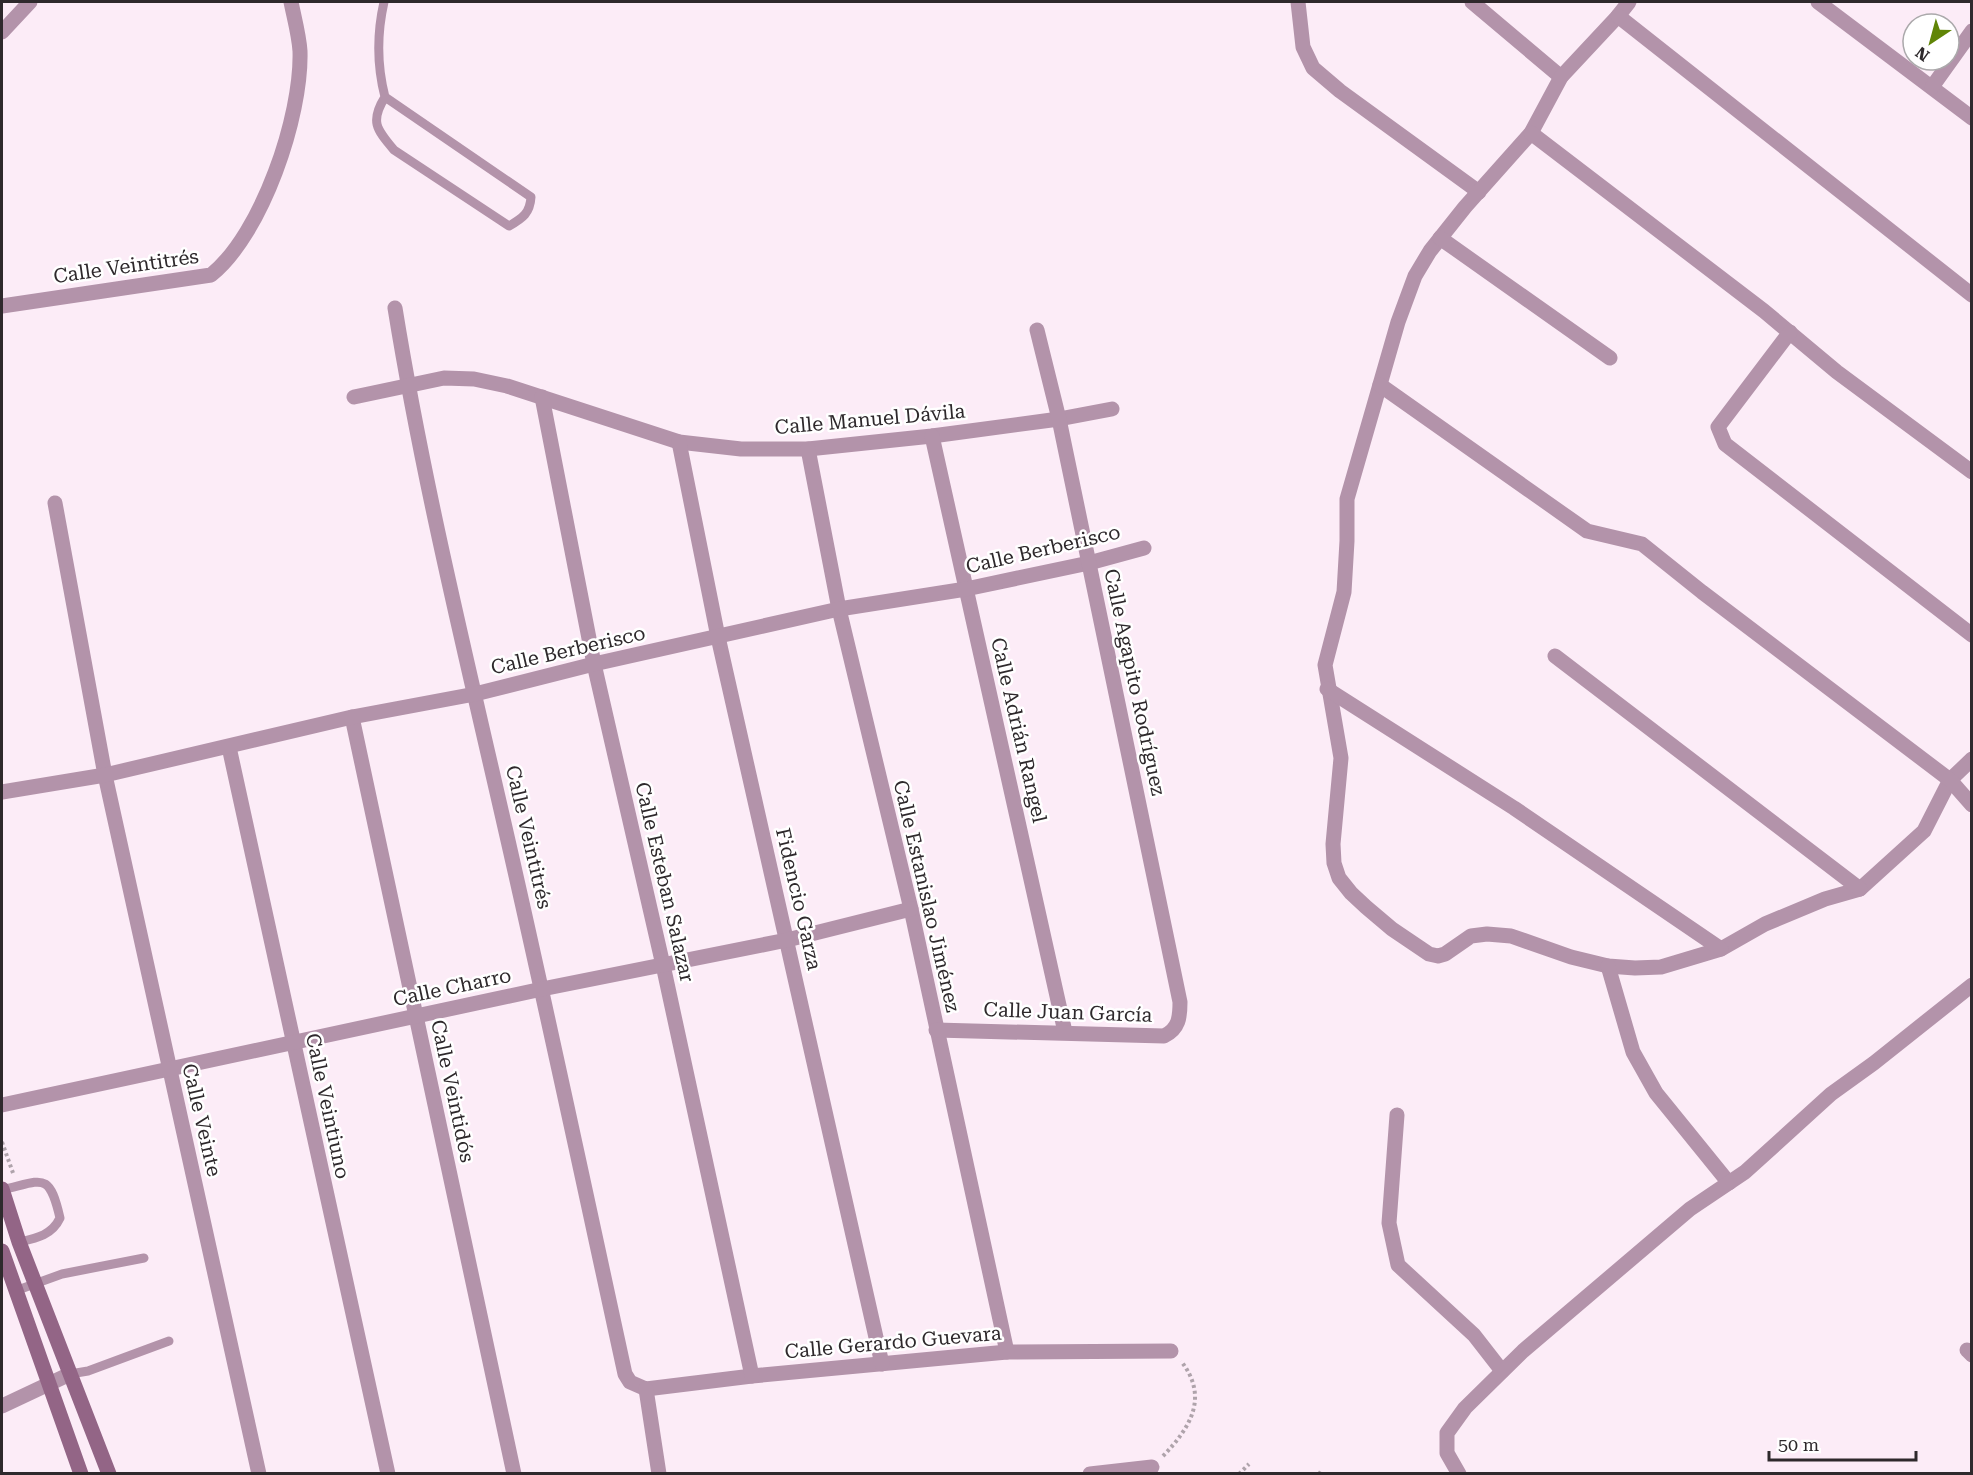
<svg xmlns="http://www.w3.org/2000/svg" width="1973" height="1475" viewBox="0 0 1973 1475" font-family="'Roboto Serif',serif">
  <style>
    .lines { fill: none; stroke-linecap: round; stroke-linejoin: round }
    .path { stroke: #afa3ab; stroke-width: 4; stroke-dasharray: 3 3; stroke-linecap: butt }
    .lane { stroke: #b393aa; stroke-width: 9 }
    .street { stroke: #b393aa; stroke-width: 15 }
    .secondary { stroke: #936586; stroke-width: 15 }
    .labels { text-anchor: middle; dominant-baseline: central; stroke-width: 5; stroke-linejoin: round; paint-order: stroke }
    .street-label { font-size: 20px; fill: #2e292c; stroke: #fff }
  </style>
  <rect width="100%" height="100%" fill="#fcecf7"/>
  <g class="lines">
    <!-- path -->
    <g class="path">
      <path d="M 2,1142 L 13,1173"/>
      <path d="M 1163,1456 C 1191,1427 1209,1397 1181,1361"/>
      <path d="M 1239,1474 L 1249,1464"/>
      <path d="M 1319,1474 L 1321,1471"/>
    </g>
    <!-- lane -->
    <g class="lane">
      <path d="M 384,2 C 377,33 377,66 385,97 L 531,197 C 530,213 523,218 509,226 L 394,150 C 376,129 370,121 385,97"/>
      <path d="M 2,1190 C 42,1181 49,1170 60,1218 C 52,1235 37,1238 19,1242"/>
      <path d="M 15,1291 L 62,1274 L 144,1258"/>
      <path d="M 70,1374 L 88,1371 L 169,1341"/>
    </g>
    <!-- street -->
    <g class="street">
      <path d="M 1298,2 L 1303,47 L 1313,68 L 1340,91 L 1479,192"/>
      <path d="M 1472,2 L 1561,77"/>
      <path d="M 1629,2 L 1618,16 L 1561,77 L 1531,133 L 1465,207 L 1430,251 L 1415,276 L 1398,322 L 1347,499 L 1347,541 L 1344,592 L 1325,665 L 1341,758 L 1333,844 L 1334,863 L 1339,878 L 1351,893 L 1366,907 L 1392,929 L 1429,954 L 1438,956 L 1445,954 L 1471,936 L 1487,934 L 1511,936 L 1571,957 L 1608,966 L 1635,968 L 1661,967 L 1721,949 L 1765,924 L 1825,899 L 1860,889 L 1924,831 L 1950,780 L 1972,759"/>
      <path d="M 1818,2 L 1972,118"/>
      <path d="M 1618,16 L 1972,295"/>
      <path d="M 2,32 L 30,2"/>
      <path d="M 1932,87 L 1972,31"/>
      <path d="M 1531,133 L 1764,311 L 1837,372 L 1972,472"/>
      <path d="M 1440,238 L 1610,358"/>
      <path d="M 2,306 L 211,275 C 262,234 302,116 300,51 C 299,35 294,17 291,2"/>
      <path d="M 395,308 C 423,481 465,652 504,823 C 546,1006 585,1190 625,1374 L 630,1382 L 646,1389 L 752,1376 L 1007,1352 L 1171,1351"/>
      <path d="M 1790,332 L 1718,427 L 1725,444 L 1972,635"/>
      <path d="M 1380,385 L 1587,531 L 1642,544 L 1702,592 L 1950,780 L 1972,805"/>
      <path d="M 354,397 L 444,378 L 474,379 L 507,386 L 679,442 L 741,449 L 808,449 L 932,436 L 1059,419 L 1112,409"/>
      <path d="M 542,397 L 594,664 L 663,965 L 752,1376"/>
      <path d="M 932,436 L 1065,1032"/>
      <path d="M 679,442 L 718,637 L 882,1364"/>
      <path d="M 808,449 L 839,609 L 911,909 L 1007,1352"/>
      <path d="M 55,503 L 105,775 L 259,1474"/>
      <path d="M 1555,656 L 1860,889"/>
      <path d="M 1327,689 L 1514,808 L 1721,949"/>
      <path d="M 352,717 L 514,1474"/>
      <path d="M 229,747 L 388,1474"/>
      <path d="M 2,792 L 105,775 L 352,717 L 475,694 L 594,664 L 839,609 L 966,589 L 1089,563 L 1144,548"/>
      <path d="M 1608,966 L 1633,1052 L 1656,1093 L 1729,1183"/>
      <path d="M 936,1030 L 1164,1036 C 1179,1029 1180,1017 1180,1002 L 1059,419 L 1037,330"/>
      <path d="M 2,1105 L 542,989 L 787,940 L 911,909"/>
      <path d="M 1397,1115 L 1389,1223 L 1398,1265 L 1474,1335 L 1502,1371"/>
      <path d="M 1967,1350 L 1972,1355"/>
      <path d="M 646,1389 L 659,1474"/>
      <path d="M 2,1406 L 70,1374"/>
      <path d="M 1090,1474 L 1152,1467"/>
      <path d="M 1459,1474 L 1447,1453 L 1447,1433 L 1465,1408 L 1523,1351 L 1690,1209 L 1745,1172 L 1831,1094 L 1874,1063 L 1972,985"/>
    </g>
    <!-- secondary -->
    <g class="secondary">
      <path d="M 2,1189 L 19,1242 L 109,1474"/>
      <path d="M 2,1251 L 81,1474"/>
    </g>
  </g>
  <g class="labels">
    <!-- street labels -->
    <g class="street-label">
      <text transform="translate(126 266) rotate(-8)">Calle Veintitrés</text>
      <text transform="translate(870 419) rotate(-5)">Calle Manuel Dávila</text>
      <text transform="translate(1043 549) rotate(-13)">Calle Berberisco</text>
      <text transform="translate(568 650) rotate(-13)">Calle Berberisco</text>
      <text transform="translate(1135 682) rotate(78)">Calle Agapito Rodríguez</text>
      <text transform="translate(1019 730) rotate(77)">Calle Adrián Rangel</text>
      <text transform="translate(529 837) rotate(77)">Calle Veintitrés</text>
      <text transform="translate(665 882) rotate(77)">Calle Esteban Salazar</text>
      <text transform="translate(927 896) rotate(77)">Calle Estanislao Jiménez</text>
      <text transform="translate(799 899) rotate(77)">Fidencio Garza</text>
      <text transform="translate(452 987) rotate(-12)">Calle Charro</text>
      <text transform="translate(1068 1012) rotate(2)">Calle Juan García</text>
      <text transform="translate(453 1091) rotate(78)">Calle Veintidós</text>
      <text transform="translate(328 1106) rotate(78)">Calle Veintiuno</text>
      <text transform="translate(202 1120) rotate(77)">Calle Veinte</text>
      <text transform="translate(893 1342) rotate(-5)">Calle Gerardo Guevara</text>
    </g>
  </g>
  <!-- border -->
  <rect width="1973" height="1475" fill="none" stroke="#2e292c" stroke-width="6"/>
  <!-- north arrow -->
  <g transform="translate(1931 42) rotate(216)"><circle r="28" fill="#ffffff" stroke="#aba9ab" stroke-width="1.5"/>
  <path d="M0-4.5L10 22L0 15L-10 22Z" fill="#608507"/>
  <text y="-9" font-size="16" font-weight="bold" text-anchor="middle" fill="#2e292c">N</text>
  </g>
  <!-- scale -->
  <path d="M1769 1451v9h147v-9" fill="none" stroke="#2e292c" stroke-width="3"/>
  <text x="1778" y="1451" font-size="18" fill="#2e292c" stroke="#ffffff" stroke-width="4.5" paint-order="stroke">50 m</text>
</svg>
